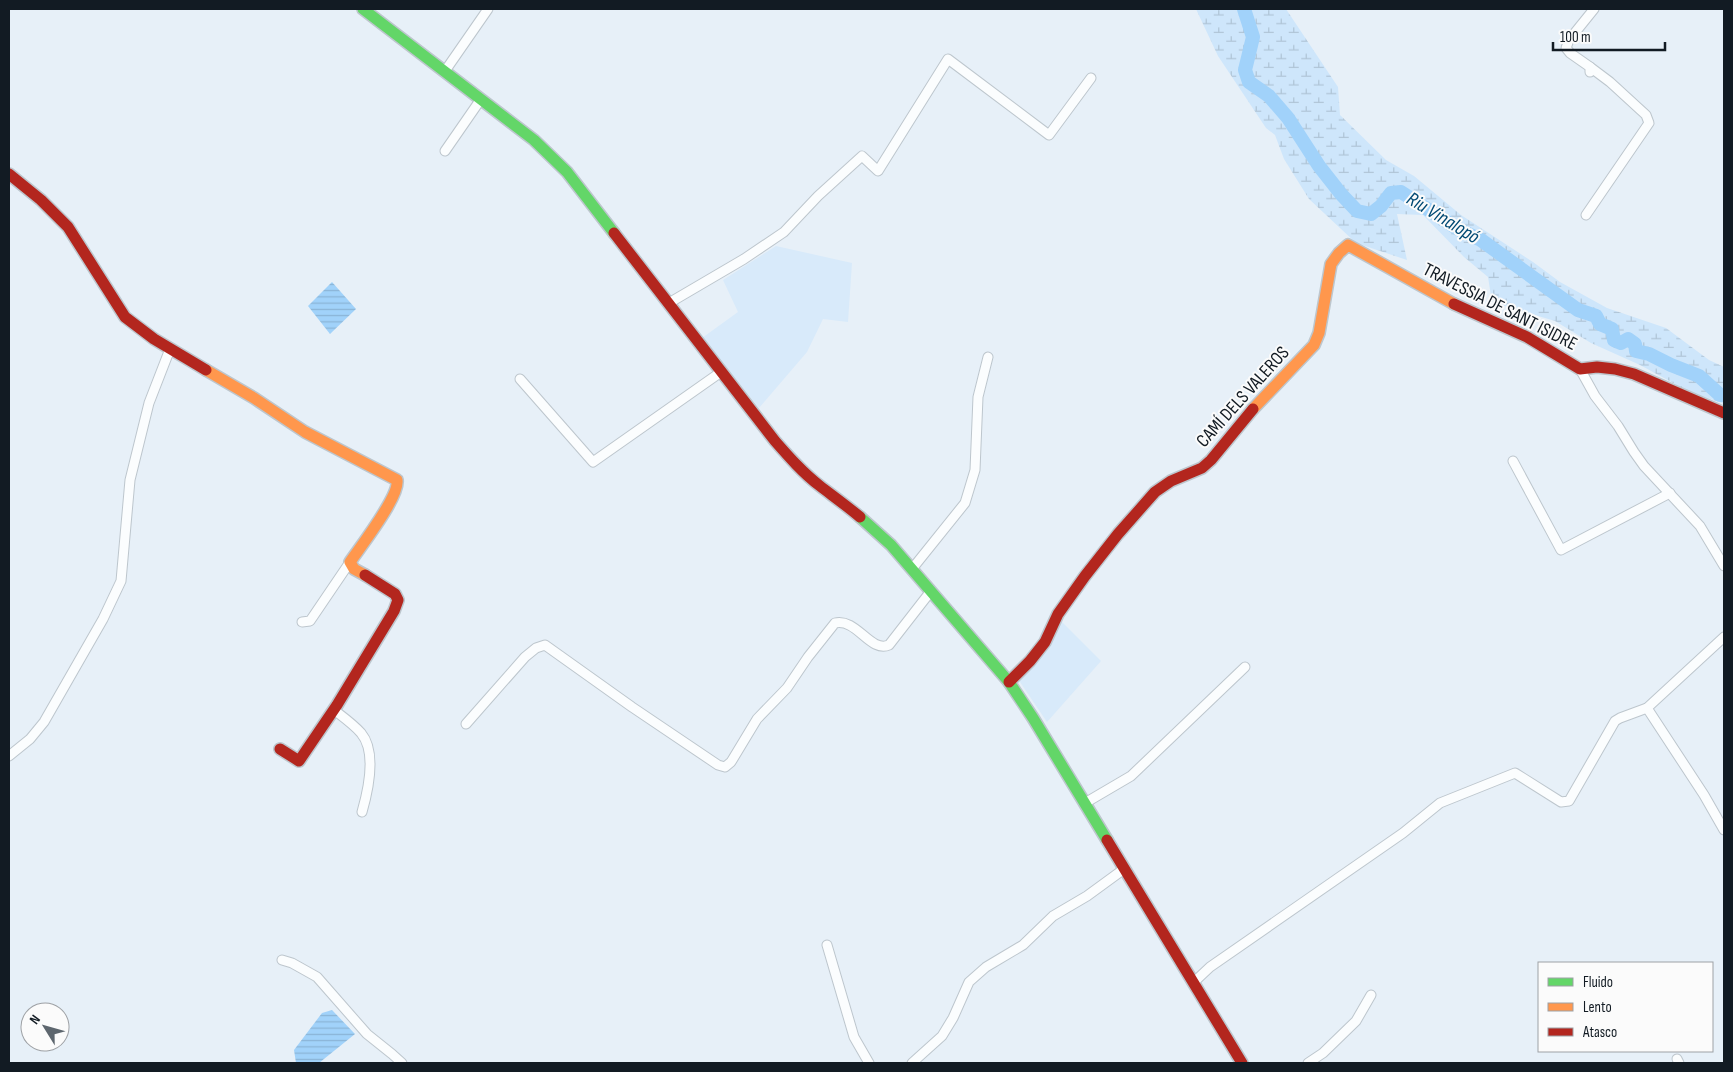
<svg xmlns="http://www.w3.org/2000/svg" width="1733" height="1072" viewBox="0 0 1733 1072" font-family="'Sofia Sans Condensed',sans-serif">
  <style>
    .built { fill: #d8eafa }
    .wetland { fill: url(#wetland-marsh) }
    .water { fill: url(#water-rules) }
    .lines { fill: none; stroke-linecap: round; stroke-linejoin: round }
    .river { stroke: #a1d2fa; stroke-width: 14 }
    .street-casing { stroke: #bdc6cd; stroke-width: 11 }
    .fast-casing { stroke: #bdc6cd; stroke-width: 14 }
    .slow-casing { stroke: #bdc6cd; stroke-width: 14 }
    .jam-casing { stroke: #bdc6cd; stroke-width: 14 }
    .street { stroke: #fbfdfe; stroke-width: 9 }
    .fast { stroke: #63d668; stroke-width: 11 }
    .slow { stroke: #ff974d; stroke-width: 11 }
    .jam { stroke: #b3261e; stroke-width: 11 }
    .labels { text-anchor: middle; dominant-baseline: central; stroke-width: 4; stroke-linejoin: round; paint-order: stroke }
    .street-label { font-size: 19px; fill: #121b23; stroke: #fbfbfb }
    .water-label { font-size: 20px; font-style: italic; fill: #014973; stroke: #fbfbfb }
  </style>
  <defs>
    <pattern id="wetland-marsh" width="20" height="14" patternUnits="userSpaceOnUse" patternTransform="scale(1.25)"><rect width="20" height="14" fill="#cee6fb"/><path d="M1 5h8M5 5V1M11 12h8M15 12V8" fill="none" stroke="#b0c5d7"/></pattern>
    <pattern id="water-rules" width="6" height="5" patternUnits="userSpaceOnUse" patternTransform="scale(1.25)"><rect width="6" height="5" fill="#a1d2fa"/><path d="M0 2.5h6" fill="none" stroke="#8ab4d6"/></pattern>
  </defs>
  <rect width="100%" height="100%" fill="#e7f0f8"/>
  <!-- built -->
  <g class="built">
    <path d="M 776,246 L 852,263 L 848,322 L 823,319 L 807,352 L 759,408 L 702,338 L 738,312 L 723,280 Z"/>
    <path d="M 1061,621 L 1101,661 L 1047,722 L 1018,679 Z"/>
  </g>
  <!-- wetland -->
  <path class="wetland" d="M 1196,9 L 1286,9 L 1338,87 L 1340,115 L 1386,160 L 1414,176 L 1461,215 L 1533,262 L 1560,282 L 1607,308 L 1666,328 L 1709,360 L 1724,367 L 1724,404 L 1688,391 L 1640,365 L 1591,343 L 1555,321 L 1492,302 L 1488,277 L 1464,257 L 1423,215 L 1397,214 L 1407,260 L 1356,243 L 1309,199 L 1284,159 L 1275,135 L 1266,128 L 1218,56 Z"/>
  <!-- water -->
  <g class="water">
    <path d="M 332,282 L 356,309 L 330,334 L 308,306 Z"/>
    <path d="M 332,1010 L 355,1034 L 319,1063 L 296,1063 L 294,1050 L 322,1013 Z"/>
  </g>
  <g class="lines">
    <!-- river -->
    <path class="river" d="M 1244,9 L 1253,37 L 1245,70 L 1249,82 L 1269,96 L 1288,118 L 1319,166 L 1341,194 L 1357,211 L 1371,214 L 1381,206 L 1391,193 L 1401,192 L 1458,229 L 1481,240 L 1578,310 L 1596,316 L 1600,324 L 1612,329 L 1614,340 L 1621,343 L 1628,339 L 1635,344 L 1636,351 L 1649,354 L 1671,365 L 1699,376 L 1720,395 L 1724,395"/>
    <!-- street casing -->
    <g class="street-casing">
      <g id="street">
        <path d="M 445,71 L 488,9"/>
        <path d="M 1590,72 L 1590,67 L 1570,53 L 1566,48 L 1569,40 L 1594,9"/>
        <path d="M 445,151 L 481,99"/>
        <path d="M 1586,215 L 1649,123 L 1646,115 L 1610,82 L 1590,67"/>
        <path d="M 669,303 L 744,259 L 784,232 L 818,196 L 862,156 L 878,171 L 948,59 L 1049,135 L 1091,78"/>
        <path d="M 1580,369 L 1595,396 L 1618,426 L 1634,452 L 1644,466 L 1700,526 L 1724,566"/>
        <path d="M 520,379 L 593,462 L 721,372"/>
        <path d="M 1513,461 L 1561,550 L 1670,493"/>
        <path d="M 912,569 L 965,503 L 975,470 L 978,397 L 988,357"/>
        <path d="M 302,622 L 310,621 L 350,562"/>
        <path d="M 1647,708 L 1704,795 L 1724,830"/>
        <path d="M 334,710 C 343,717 353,724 361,733 C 377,752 368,791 362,812"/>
        <path d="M 466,724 L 525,657 L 536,648 L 545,645 L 632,707 L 718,765 L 725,767 L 731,762 L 757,719 L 787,688 L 808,657 L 835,623 C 857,618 870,653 889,645 L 931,591"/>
        <path d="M 9,756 L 30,739 L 44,722 L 103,619 L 121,581 L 130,480 L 149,403 L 170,349"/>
        <path d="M 1085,803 L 1131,776 L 1245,667"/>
        <path d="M 827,945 L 854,1037 L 869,1063"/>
        <path d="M 282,960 L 292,963 L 317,977 L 367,1034 L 392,1054 L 402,1063"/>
        <path d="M 1193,983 L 1210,967 L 1403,833 L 1440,803 L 1515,773 L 1561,802 L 1569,801 L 1615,721 L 1620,718 L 1647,708 L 1724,637"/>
        <path d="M 1677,1059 L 1679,1063"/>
        <path d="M 912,1063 L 942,1036 L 953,1018 L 969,982 L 986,967 L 1023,945 L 1053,916 L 1087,896 L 1124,869"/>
        <path d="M 1308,1063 L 1323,1053 L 1356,1021 L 1371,995"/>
      </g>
    </g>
    <!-- fast casing -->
    <g class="fast-casing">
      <g id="fast">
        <path d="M 363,9 L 534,140 L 567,172 L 614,233"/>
        <path d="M 860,517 L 891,545 L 1009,682 L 1033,718 L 1107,840"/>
      </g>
    </g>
    <!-- slow casing -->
    <g class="slow-casing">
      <g id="slow">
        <path d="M 206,370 L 254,398 L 305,432 L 397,480 C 400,496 361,546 350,562 L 354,569 L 365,575"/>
        <path d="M 1253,409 L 1314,345 L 1319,333 L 1331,264 L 1339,253 L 1348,245 L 1454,304"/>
      </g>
    </g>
    <!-- jam casing -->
    <g class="jam-casing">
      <g id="jam">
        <path d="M 9,174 L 41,200 L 68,227 L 125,317 L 154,339 L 206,370"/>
        <path d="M 614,233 L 775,441 C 789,457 803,473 820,486 C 833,496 847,506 860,517"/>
        <path d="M 1454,304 L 1527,337 L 1580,369 L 1597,367 L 1615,369 L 1634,374 L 1724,413"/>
        <path d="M 1009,682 L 1030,661 L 1045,642 L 1058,614 L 1085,576 L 1118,534 L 1155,492 L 1171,481 L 1202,468 L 1211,460 L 1253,409"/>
        <path d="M 280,749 L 299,761 L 337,705 L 394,611 L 398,600 L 395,594 L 365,575"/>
        <path d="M 1107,840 L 1242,1063"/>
      </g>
    </g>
    <!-- street -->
    <use href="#street" class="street"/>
    <!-- fast -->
    <use href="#fast" class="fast"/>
    <!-- slow -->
    <use href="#slow" class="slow"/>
    <!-- jam -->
    <use href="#jam" class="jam"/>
  </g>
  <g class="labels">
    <!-- street labels -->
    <g class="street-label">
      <text transform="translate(1500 307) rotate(27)">TRAVESSIA DE SANT ISIDRE</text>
      <text transform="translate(1243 397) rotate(-48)">CAMÍ DELS VALEROS</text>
    </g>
    <!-- water labels -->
    <g class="water-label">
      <text transform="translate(1443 218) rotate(31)">Riu Vinalopó</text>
    </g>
  </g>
  <!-- border -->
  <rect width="1733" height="1072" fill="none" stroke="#121b23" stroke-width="20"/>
  <!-- legend -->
  <rect x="1538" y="962" width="175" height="90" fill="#fbfbfb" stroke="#9ea1a5"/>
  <rect x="1548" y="978" width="25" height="8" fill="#63d668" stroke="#9ea1a5"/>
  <text x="1583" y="987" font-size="15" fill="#121b23">Fluido</text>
  <rect x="1548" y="1003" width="25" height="8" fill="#ff974d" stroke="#9ea1a5"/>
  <text x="1583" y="1012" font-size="15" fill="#121b23">Lento</text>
  <rect x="1548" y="1028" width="25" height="8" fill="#b3261e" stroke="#9ea1a5"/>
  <text x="1583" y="1037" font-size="15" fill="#121b23">Atasco</text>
  <!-- north arrow -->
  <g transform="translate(45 1027) rotate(307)"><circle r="24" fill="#fbfbfb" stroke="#9ea1a5"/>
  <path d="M0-4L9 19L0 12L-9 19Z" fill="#5d666e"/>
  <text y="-8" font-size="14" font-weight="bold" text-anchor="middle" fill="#121b23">N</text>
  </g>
  <!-- scale -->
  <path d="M1553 42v8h112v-8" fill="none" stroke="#121b23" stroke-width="2.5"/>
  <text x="1560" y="42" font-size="15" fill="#121b23" stroke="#fbfbfb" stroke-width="4" paint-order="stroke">100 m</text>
</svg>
